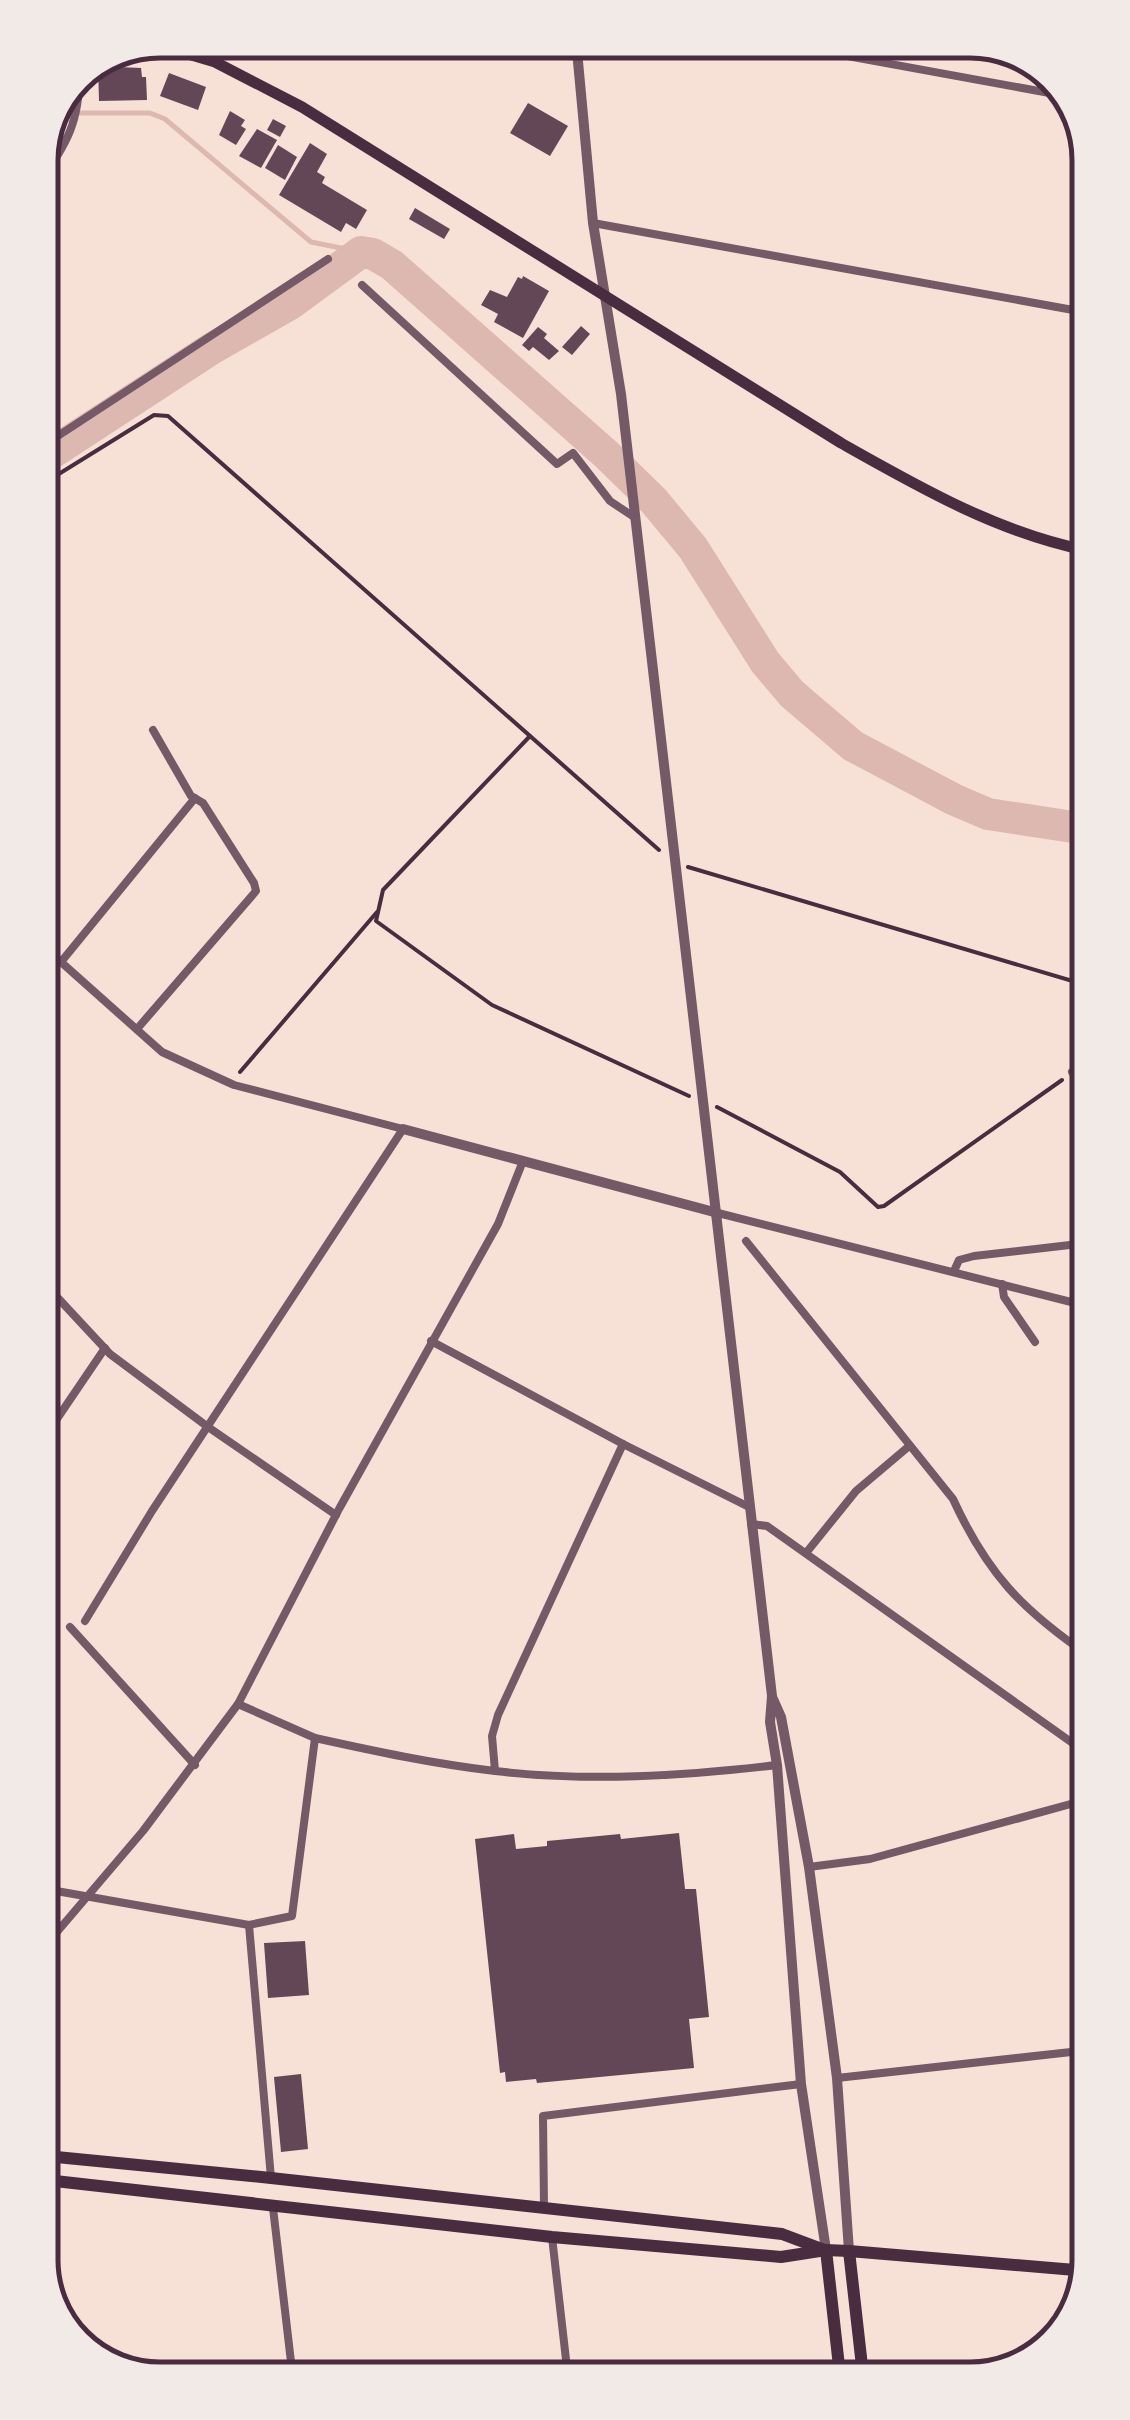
<svg xmlns="http://www.w3.org/2000/svg" width="1130" height="2420" viewBox="0 0 1130 2420" font-family="Figtree,sans-serif">
  <style>
    .lines { fill: none; stroke-linecap: round; stroke-linejoin: round }
    .stream { stroke: #dcb8b0; stroke-width: 5 }
    .river { stroke: #dcb8b0; stroke-width: 32 }
    .building { fill: #644757 }
    .path { stroke: #4a2c40; stroke-width: 4 }
    .pedestrian { stroke: #755966; stroke-width: 6 }
    .minor { stroke: #755966; stroke-width: 8 }
    .tertiary { stroke: #755966; stroke-width: 10 }
    .secondary { stroke: #4a2c40; stroke-width: 11 }
    .primary { stroke: #4a2c40; stroke-width: 12 }
    .rim { fill: none; stroke: #4a2c40; stroke-width: 5 }
  </style>
  <rect width="100%" height="100%" fill="#f7e1d7"/>
  <g class="lines">
    <!-- stream -->
    <path class="stream" d="M 58,113 L 150,113 L 165,119 L 311,242 L 361,252"/>
    <!-- river -->
    <path class="river" d="M 41,460 L 211,349 L 290,304 L 361,252 L 373,254 L 392,265 L 607,455 L 654,501 L 693,548 L 765,662 L 792,694 L 853,746 L 955,800 L 988,814 L 1086,829"/>
  </g>
  <!-- building -->
  <g class="building">
    <path d="M 98,66 L 141,68 L 142,77 L 146,77 L 147,100 L 99,101 Z"/>
    <path d="M 169,73 L 206,87 L 198,110 L 160,96 Z"/>
    <path d="M 528,103 L 568,126 L 550,156 L 510,133 Z"/>
    <path d="M 230,111 L 245,120 L 241,126 L 246,129 L 236,145 L 219,135 Z"/>
    <path d="M 273,119 L 286,126 L 280,137 L 267,130 Z"/>
    <path d="M 257,129 L 277,140 L 261,168 L 239,156 Z"/>
    <path d="M 310,143 L 327,154 L 317,172 L 325,177 L 322,183 L 367,210 L 356,229 L 346,223 L 341,232 L 279,195 Z"/>
    <path d="M 278,145 L 297,157 L 285,180 L 265,168 Z"/>
    <path d="M 415,208 L 450,229 L 444,239 L 409,219 Z"/>
    <path d="M 523,276 L 549,291 L 523,338 L 494,322 L 498,314 L 481,305 L 490,290 L 507,297 L 518,277 L 522,279 Z"/>
    <path d="M 581,326 L 590,334 L 572,355 L 562,347 Z"/>
    <path d="M 538,327 L 547,334 L 544,338 L 559,351 L 549,360 L 533,347 L 529,351 L 522,345 Z"/>
    <path d="M 679,1833 L 685,1889 L 696,1889 L 709,2017 L 689,2019 L 694,2068 L 537,2083 L 536,2079 L 506,2082 L 505,2072 L 500,2073 L 475,1839 L 514,1834 L 516,1849 L 547,1846 L 547,1841 L 620,1834 L 621,1839 Z"/>
    <path d="M 305,1941 L 309,1995 L 268,1998 L 264,1943 Z"/>
    <path d="M 301,2074 L 308,2149 L 281,2152 L 274,2077 Z"/>
  </g>
  <g class="lines">
    <!-- path -->
    <g class="path">
      <path d="M 41,485 L 154,415 L 168,416 L 659,850"/>
      <path d="M 530,736 L 383,890 L 376,921 L 492,1005 L 689,1096"/>
      <path d="M 688,867 L 1086,985"/>
      <path d="M 240,1072 L 377,912"/>
      <path d="M 717,1107 L 840,1172 L 878,1207 L 884,1206 L 1062,1080"/>
    </g>
    <!-- pedestrian -->
    <path class="pedestrian" d="M 867,40 L 890,51 L 981,51 L 1030,60"/>
    <!-- minor -->
    <g class="minor">
      <path d="M 759,40 L 1066,96"/>
      <path d="M 40,182 C 68,141 79,123 80,72"/>
      <path d="M 593,223 L 1084,312"/>
      <path d="M 362,285 L 557,464 L 573,453 L 610,501 L 634,517"/>
      <path d="M 41,447 L 328,259"/>
      <path d="M 43,946 L 162,1052 L 234,1085 L 403,1129 L 152,1511 L 85,1621"/>
      <path d="M 61,962 L 195,798"/>
      <path d="M 137,1029 L 256,891 L 254,883 L 203,803 L 191,796 L 153,730"/>
      <path d="M 1072,1072 L 1086,1096"/>
      <path d="M 714,1212 L 1087,1306"/>
      <path d="M 746,1241 L 953,1499 C 987,1573 1021,1609 1088,1655"/>
      <path d="M 954,1271 L 959,1260 L 974,1256 L 1087,1243"/>
      <path d="M 44,1283 L 110,1354 L 208,1427 L 336,1515"/>
      <path d="M 1002,1284 L 1004,1297 L 1035,1342"/>
      <path d="M 431,1341 L 623,1444 L 749,1507"/>
      <path d="M 44,1438 L 105,1348"/>
      <path d="M 751,1524 L 767,1526 L 1088,1754"/>
      <path d="M 806,1553 L 856,1491 L 908,1447"/>
      <path d="M 70,1627 L 195,1765"/>
      <path d="M 238,1704 L 315,1738 L 292,1916 L 249,1925"/>
      <path d="M 315,1738 C 374,1751 434,1764 495,1771 C 588,1782 684,1776 777,1765"/>
      <path d="M 495,1771 L 492,1736 L 498,1715 L 623,1444"/>
      <path d="M 809,1867 L 870,1859 L 1089,1799"/>
      <path d="M 45,1889 L 249,1925 L 271,2178"/>
      <path d="M 45,1946 L 143,1831 L 238,1704 L 339,1509 L 498,1224 L 523,1161"/>
      <path d="M 837,2078 L 1089,2050"/>
      <path d="M 544,2207 L 543,2116 L 801,2084"/>
      <path d="M 273,2208 L 293,2379"/>
      <path d="M 552,2237 L 568,2377"/>
      <path d="M 46,2279 L 49,2304"/>
    </g>
    <!-- tertiary -->
    <g class="tertiary">
      <path d="M 576,40 L 593,223 L 621,394 L 772,1696 L 770,1722 L 777,1765 L 801,2084 L 826,2250"/>
      <path d="M 403,1129 L 714,1212"/>
      <path d="M 773,1699 L 781,1717 L 809,1867 L 837,2078 L 849,2251"/>
    </g>
    <!-- secondary -->
    <path class="secondary" d="M 151,43 L 215,62 L 302,107 L 841,443 C 919,487 997,532 1085,550"/>
    <!-- primary -->
    <g class="primary">
      <path d="M 46,2156 L 271,2178 L 782,2234 L 822,2249"/>
      <path d="M 46,2180 L 552,2237 L 781,2257 L 826,2250 L 849,2251 L 1087,2271"/>
      <path d="M 826,2250 L 840,2375"/>
      <path d="M 849,2251 L 863,2375"/>
    </g>
  </g>
  <!-- crop -->
  <path d="M0 0H1130V2420H0ZM160 58H970A102 102 0 0 1 1072 160V2260A102 102 0 0 1 970 2362H160A102 102 0 0 1 58 2260V160A102 102 0 0 1 160 58Z" fill="#f1eae7" fill-rule="evenodd"/>
  <path class="rim" d="M160 58H970A102 102 0 0 1 1072 160V2260A102 102 0 0 1 970 2362H160A102 102 0 0 1 58 2260V160A102 102 0 0 1 160 58Z"/>
</svg>
